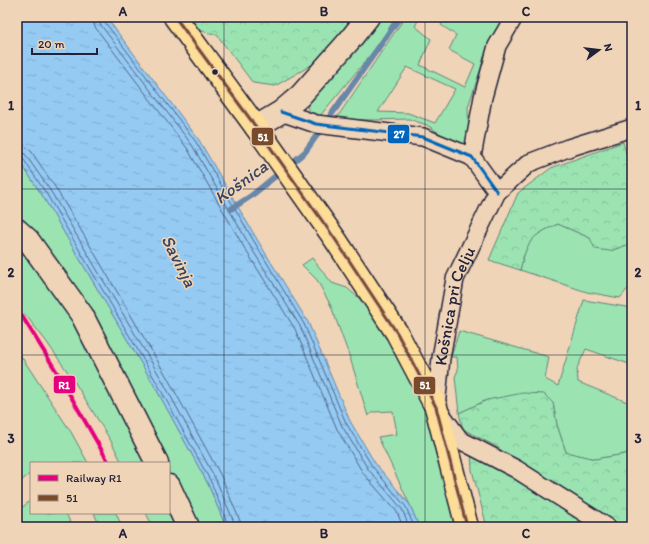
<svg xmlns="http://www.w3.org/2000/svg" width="649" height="544" viewBox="0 0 649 544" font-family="Itim,sans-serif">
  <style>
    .grass { fill: #9be4b2; stroke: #5e8376; fill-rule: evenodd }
    .forest { fill: url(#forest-crowns); stroke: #5e8376 }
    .water { fill: url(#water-ripples); stroke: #6787a9 }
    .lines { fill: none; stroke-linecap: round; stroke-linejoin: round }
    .shore { stroke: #506585; stroke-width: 1 }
    .stream { stroke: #6787a9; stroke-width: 6 }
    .street-casing { stroke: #22223b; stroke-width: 20 }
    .secondary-casing { stroke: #22223b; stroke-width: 25 }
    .primary-casing { stroke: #22223b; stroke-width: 25 }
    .street { stroke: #f0d4b7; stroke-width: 17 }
    .secondary { stroke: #f0d4b7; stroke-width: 22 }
    .primary { stroke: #fedd96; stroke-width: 22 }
    .bus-1-casing { stroke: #f0d4b7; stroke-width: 6 }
    .bus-2-casing { stroke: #f0d4b7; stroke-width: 6 }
    .bus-1 { stroke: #7a4b2a; stroke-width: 3 }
    .bus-2 { stroke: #0065bd; stroke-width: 3 }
    .rail-1-casing { stroke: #f0d4b7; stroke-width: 7 }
    .rail-1 { stroke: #e5007d; stroke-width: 4 }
    .grid { fill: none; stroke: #22223b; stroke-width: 1; stroke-opacity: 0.55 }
    .bus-dot { fill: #22223b; stroke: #f0d4b7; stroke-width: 1.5 }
    .labels { text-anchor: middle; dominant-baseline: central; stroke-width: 3; stroke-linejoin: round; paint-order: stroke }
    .street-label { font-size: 17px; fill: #22223b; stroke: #f0d4b7 }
    .water-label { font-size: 18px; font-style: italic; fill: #394460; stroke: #f0d4b7 }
    .line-badge { stroke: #f0d4b7; stroke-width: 1.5 }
    .badge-label { font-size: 11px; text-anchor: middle; font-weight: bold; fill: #fff }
    .neatline { fill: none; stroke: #22223b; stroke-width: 1.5 }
    .grid-label { font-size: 13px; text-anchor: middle; font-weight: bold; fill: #22223b }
  </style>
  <defs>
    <pattern id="forest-crowns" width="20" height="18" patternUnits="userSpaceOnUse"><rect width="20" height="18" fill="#9be4b2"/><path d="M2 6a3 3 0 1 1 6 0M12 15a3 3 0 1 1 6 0" fill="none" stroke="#85c39a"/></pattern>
    <pattern id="water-ripples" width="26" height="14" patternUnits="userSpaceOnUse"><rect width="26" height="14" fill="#95caf3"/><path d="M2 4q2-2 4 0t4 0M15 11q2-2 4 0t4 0" fill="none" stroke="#80add1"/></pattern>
  </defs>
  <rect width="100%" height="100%" fill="#f0d4b7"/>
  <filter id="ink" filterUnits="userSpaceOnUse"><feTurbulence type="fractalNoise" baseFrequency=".025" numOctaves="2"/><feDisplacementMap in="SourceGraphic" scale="8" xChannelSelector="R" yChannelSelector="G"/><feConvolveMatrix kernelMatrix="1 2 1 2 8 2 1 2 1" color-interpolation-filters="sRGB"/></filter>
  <g filter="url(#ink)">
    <!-- grass -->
    <g class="grass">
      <path d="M 381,17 L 396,17 L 376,48 L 319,117 L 309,112 L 306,102 L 358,45 Z"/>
      <path d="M 405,17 L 420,17 L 415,26 L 431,39 L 420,65 L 465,87 L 475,64 L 449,50 L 456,35 L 441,25 L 446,17 L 507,17 L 488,47 L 468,107 L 469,145 L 460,147 L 427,125 L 409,119 L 373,120 L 336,119 ZM 407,67 L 455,89 L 435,123 L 408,113 L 378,112 Z"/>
      <path d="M 17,157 L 42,195 L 154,385 L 208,484 L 226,527 L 193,527 L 169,473 L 169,463 L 164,463 L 17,225 Z"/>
      <path d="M 558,224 L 590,238 L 610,251 L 632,243 L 632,284 L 620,298 L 587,292 L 520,270 C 527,241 530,236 558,224 Z"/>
      <path d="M 17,241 L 55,288 L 150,463 L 122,463 L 111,441 L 74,381 L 46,341 L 17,304 Z"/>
      <path d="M 312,258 L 332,283 L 347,288 L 368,306 L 384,329 L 424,403 L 457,527 L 419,527 L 410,505 L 378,437 L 397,434 L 393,411 L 373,412 L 368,416 L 350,358 L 331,306 L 317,280 L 302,265 Z"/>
      <path d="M 584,300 L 632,308 L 632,365 L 586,349 L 577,368 L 578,382 L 632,404 L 632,451 L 625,454 L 595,459 L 566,452 L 557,425 L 553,403 L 487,400 L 459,413 L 455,377 L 458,370 L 457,357 L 451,357 L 459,331 L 549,357 L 545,379 L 558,386 Z"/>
      <path d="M 17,350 L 71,432 L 88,463 L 48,463 L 46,461 L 44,463 L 31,463 L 31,473 L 17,484 Z"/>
      <path d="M 31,500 L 31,513 L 66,513 L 72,527 L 17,527 L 17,510 L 18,511 Z"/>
      <path d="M 169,501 L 181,527 L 153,527 L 146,513 L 169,513 Z"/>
      <path d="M 94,513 L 116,513 L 122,527 L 100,527 Z"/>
    </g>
    <!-- forest -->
    <g class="forest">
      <path d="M 189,17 L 358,17 L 315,63 L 275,86 L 253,83 L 217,35 L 198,30 Z"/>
      <path d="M 623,142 L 630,167 L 632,167 L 632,243 L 610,251 L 595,249 L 590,238 L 558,224 C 530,236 527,242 520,270 L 489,260 L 518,193 L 551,168 Z"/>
      <path d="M 523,393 L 544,394 L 553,403 L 557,425 L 566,452 L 595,459 L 625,454 L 632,451 L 632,527 L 613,527 L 495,446 L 463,429 L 459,413 L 487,400 Z"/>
      <path d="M 471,452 L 574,512 L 596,527 L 487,527 L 472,470 Z"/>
    </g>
    <!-- water -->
    <path class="water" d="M 17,17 L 106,17 L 199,140 L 258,241 L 308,322 L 350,421 L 375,463 L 410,505 L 419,527 L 226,527 L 208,484 L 154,385 L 42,195 L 17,157 Z"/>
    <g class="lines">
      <!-- shore -->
      <g class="shore">
        <path d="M 92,17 L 95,27 L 187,148 L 245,249 L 295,329 L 337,429 L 363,473 L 397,512 L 403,527"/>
        <path d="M 98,17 L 100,24 L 192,145 L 250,246 L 300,326 L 342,426 L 368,469 L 402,509 L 409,527"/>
        <path d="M 103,17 L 104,21 L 196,142 L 255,243 L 304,324 L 346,423 L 372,466 L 406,507 L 414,527"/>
        <path d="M 17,144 L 25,146 L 31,151 L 55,187 L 85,237 L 167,377 L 221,476 L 240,521 L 240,527"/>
        <path d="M 17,150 L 21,151 L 25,154 L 50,190 L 162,380 L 216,480 L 234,522 L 234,527"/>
        <path d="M 17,155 L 22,157 L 46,193 L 157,383 L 211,482 L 229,527"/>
      </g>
      <!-- stream -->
      <path class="stream" d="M 231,209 L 251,196 L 305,152 L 400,17"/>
      <!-- street casing -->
      <g class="street-casing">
        <g id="street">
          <path d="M 281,112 L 316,124 L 423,137 L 472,157 L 497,192"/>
          <path d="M 472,157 L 483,97 L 497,46 L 514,17"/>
          <path id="s1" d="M 607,527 L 516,469 L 460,440 L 436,407 L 441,358 L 455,279 L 497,192 L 529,163 L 568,148 L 632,128"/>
        </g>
      </g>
      <!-- secondary casing -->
      <g class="secondary-casing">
        <g id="secondary">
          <path d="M 256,127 L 281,112 L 300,96 L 349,41 L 368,17"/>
          <path d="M 17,230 L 28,240 L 82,315 L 157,463"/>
          <path d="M 169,486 L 188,527"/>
        </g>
      </g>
      <!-- primary casing -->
      <g class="primary-casing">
        <path id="primary" d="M 175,17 L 256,127 L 335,239 L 397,333 L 436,407 L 467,527"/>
      </g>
      <!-- street -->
      <use href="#street" class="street"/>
      <!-- secondary -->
      <use href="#secondary" class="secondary"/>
      <!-- primary -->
      <use href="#primary" class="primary"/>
      <!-- bus-1 casing -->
      <g class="bus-1-casing">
        <path id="bus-1" d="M 175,17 L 256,127 L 335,239 L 397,333 L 436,407 L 467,527"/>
      </g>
      <!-- bus-2 casing -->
      <g class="bus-2-casing">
        <path id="bus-2" d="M 281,112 L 316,124 L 423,137 L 472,157 L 497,192"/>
      </g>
      <!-- bus-1 -->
      <use href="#bus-1" class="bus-1"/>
      <!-- bus-2 -->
      <use href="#bus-2" class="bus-2"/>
      <!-- rail-1 casing -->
      <g class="rail-1-casing">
        <path id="rail-1" d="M 17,308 L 58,374 L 109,463"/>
      </g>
      <!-- rail-1 -->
      <use href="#rail-1" class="rail-1"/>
    </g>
  </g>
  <!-- grid -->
  <path class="grid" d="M 224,17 L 224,527M 425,17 L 425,527M 17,189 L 632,189M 17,355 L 632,355"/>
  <!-- markers -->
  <circle class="bus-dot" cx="215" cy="72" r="3.5"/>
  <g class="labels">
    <!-- street labels -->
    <g class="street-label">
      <text stroke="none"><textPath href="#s1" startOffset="315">Košnica pri Celju</textPath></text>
    </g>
    <!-- water labels -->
    <g class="water-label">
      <text transform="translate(241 182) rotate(-36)">Košnica</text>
      <text transform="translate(179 261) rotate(63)">Savinja</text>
    </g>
  </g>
  <g class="line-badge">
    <rect x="387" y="124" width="23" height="20" rx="4" fill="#0065bd"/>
    <rect x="251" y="127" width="23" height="19" rx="4" fill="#7a4b2a"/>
    <rect x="53" y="375" width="23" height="19" rx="4" fill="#e5007d"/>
    <rect x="413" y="376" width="23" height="19" rx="4" fill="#7a4b2a"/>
  </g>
  <g class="badge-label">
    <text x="399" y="138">27</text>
    <text x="263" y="141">51</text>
    <text x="64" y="389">R1</text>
    <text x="425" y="389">51</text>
  </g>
  <!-- margin -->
  <rect width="649" height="544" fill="none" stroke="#f0d4b7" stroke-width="44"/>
  <!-- legend -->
  <rect x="30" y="462" width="140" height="52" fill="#f0d4b7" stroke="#9e8d85"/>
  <rect x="38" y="475" width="20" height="6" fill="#e5007d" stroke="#9e8d85"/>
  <text x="66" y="482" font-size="12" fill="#22223b">Railway R1</text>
  <rect x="38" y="495" width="20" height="6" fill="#7a4b2a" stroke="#9e8d85"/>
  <text x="66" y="502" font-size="12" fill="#22223b">51</text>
  <!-- north arrow -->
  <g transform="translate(599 50) rotate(75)" stroke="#f0d4b7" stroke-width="3" paint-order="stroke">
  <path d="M0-3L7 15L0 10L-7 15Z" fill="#22223b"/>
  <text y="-6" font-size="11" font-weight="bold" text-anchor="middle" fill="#22223b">N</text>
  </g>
  <!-- scale -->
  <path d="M32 48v6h65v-6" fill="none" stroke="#22223b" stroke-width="2"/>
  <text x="38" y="48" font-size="12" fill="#22223b" stroke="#f0d4b7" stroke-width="3" paint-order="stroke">20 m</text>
  <rect x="22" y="22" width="605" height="500" class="neatline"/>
  <g class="grid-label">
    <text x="123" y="16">A</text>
    <text x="324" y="16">B</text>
    <text x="526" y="16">C</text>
    <text x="11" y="110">1</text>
    <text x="638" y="110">1</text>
    <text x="11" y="277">2</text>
    <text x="638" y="277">2</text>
    <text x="11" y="443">3</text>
    <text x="638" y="443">3</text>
    <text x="123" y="538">A</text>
    <text x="324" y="538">B</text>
    <text x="526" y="538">C</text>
  </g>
</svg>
